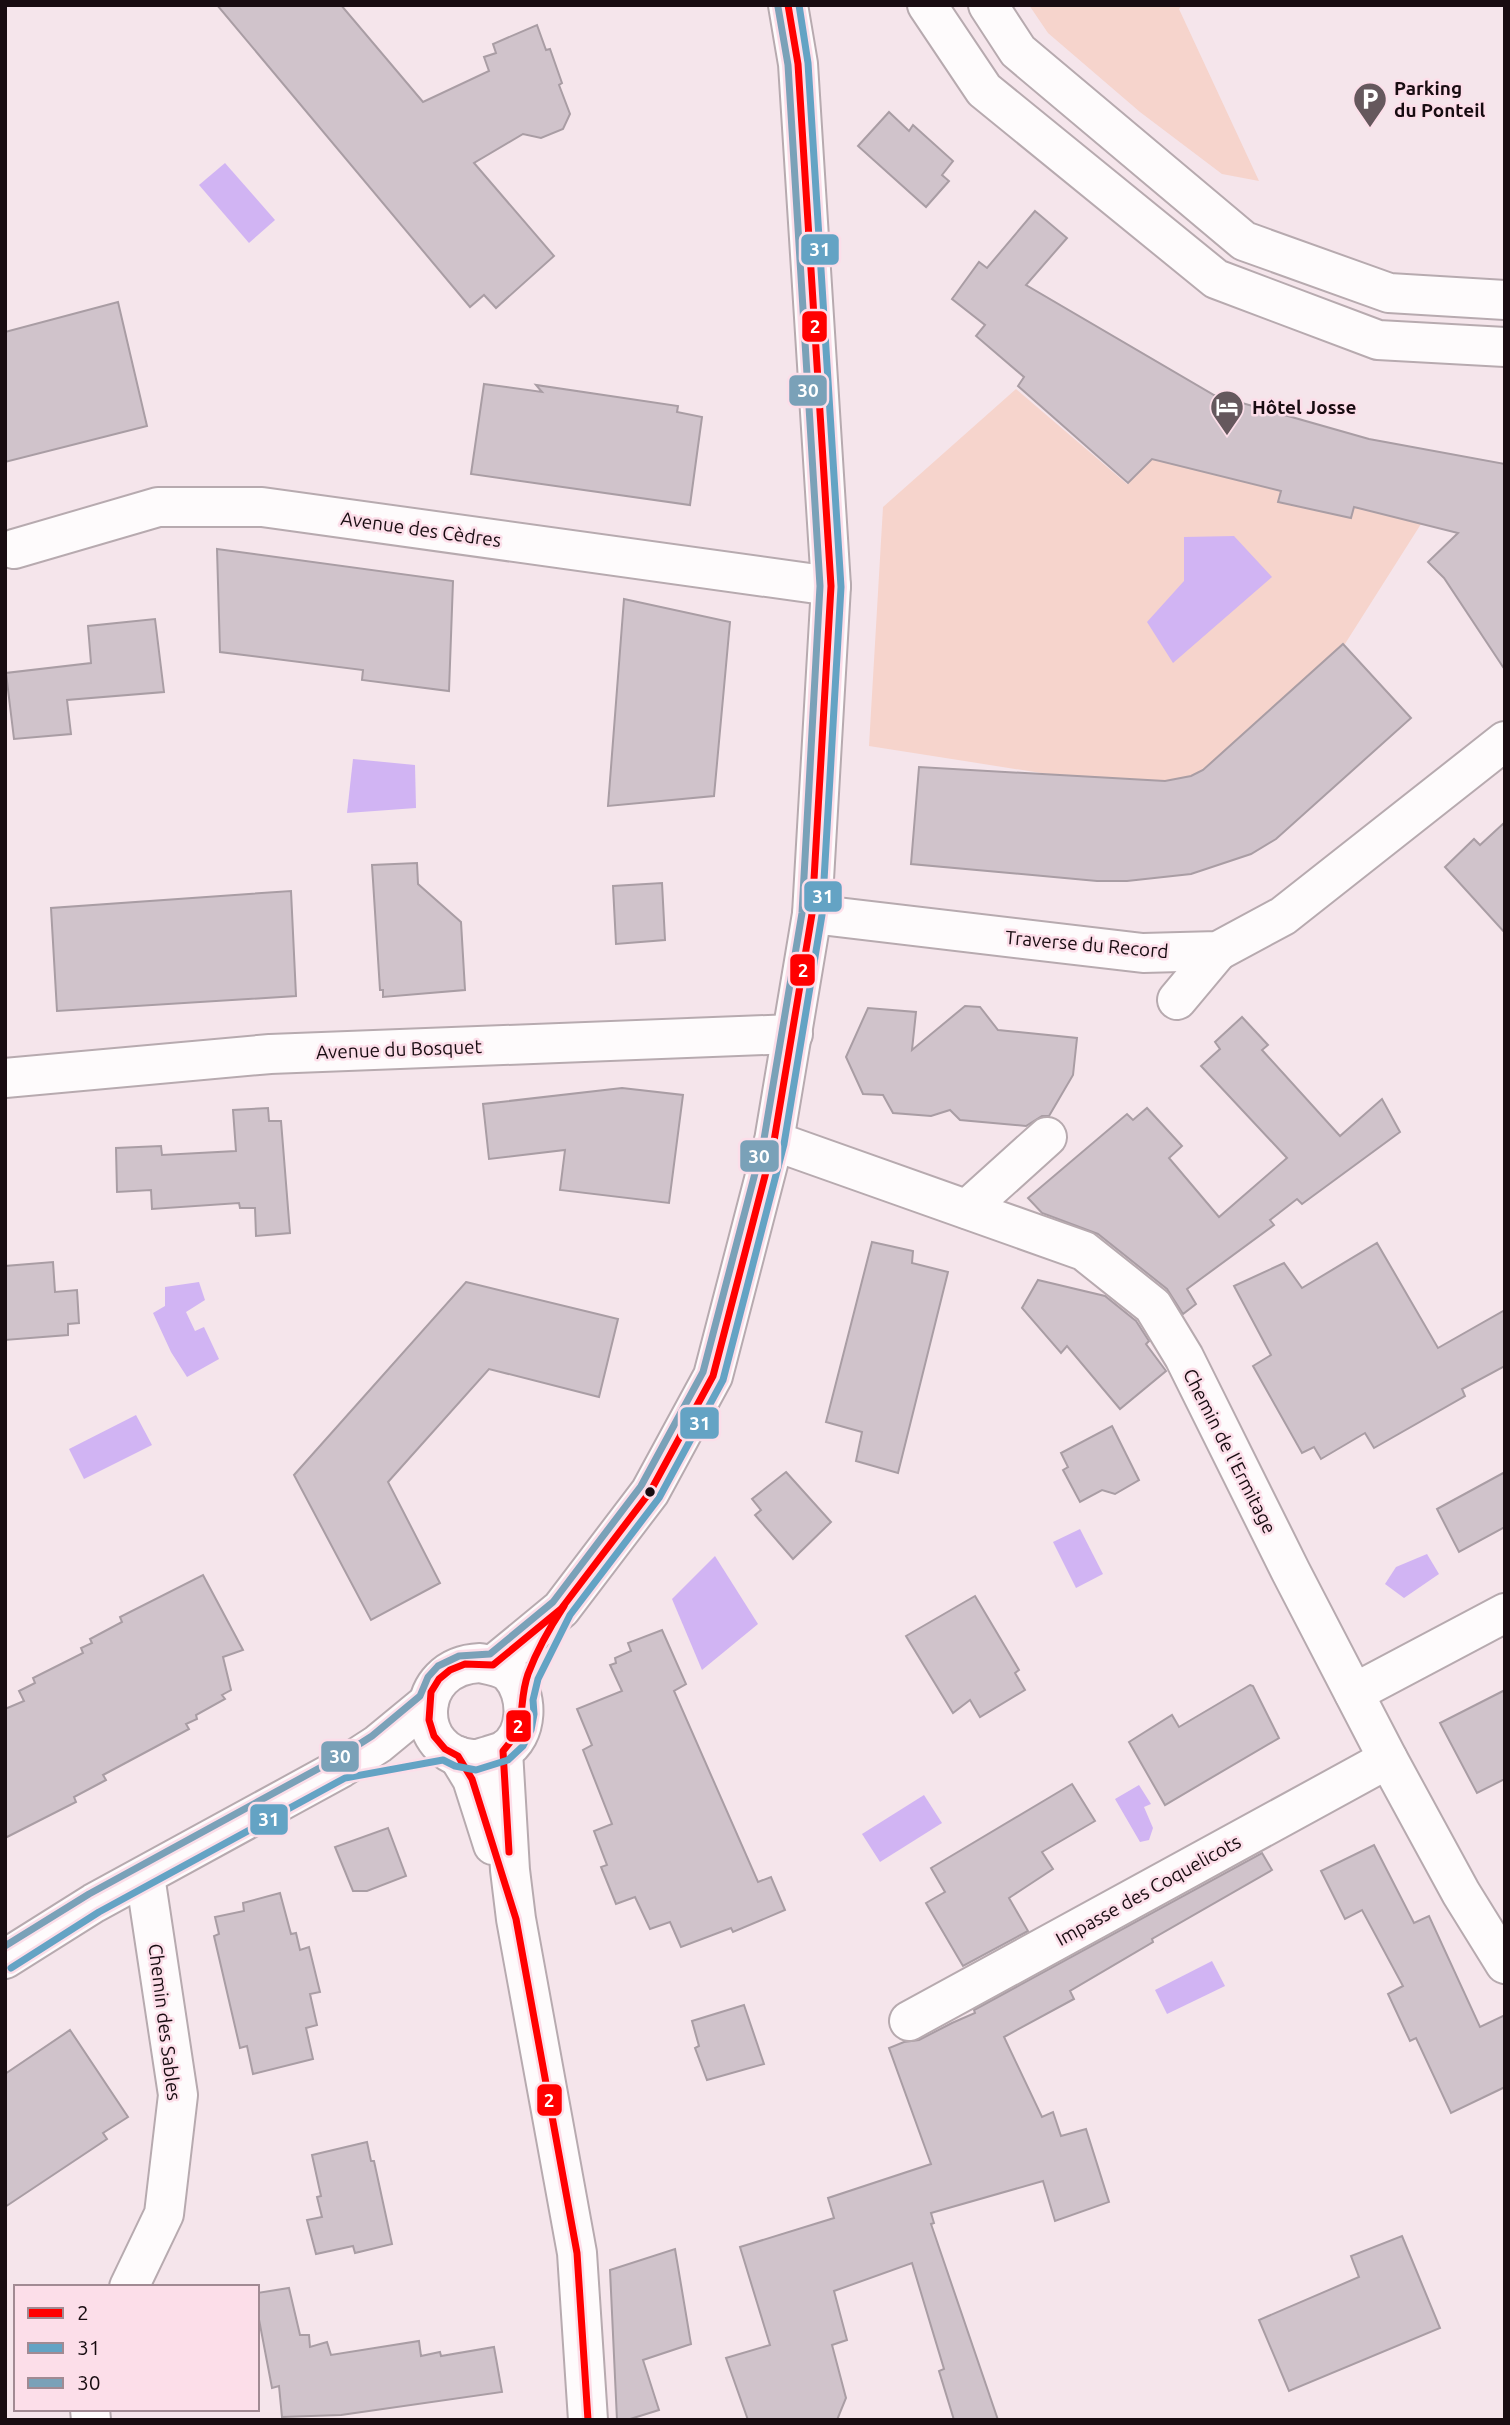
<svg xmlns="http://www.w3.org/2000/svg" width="1510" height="2425" viewBox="0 0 1510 2425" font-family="Ubuntu,sans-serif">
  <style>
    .green { fill: #f6d4cc }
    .water { fill: #d1b4f3 }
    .building { fill: #d0c3cb; stroke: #a99da4; stroke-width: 2 }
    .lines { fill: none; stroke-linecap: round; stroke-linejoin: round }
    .street-casing { stroke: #b7aaaf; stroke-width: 42 }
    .secondary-casing { stroke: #b7aaaf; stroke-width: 42 }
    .street { stroke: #fefbfc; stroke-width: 38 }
    .secondary { stroke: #fefbfc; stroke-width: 38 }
    .bus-1-casing { stroke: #fcdee9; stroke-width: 12 }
    .bus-2-casing { stroke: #fcdee9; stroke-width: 12 }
    .bus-3-casing { stroke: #fcdee9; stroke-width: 12 }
    .bus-1 { stroke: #f00; stroke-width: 7 }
    .bus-2 { stroke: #64a3c4; stroke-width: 7 }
    .bus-3 { stroke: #7aa1b8; stroke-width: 7 }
    .bus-dot { fill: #180c11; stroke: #fcdee9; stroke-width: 2.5 }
    .labels { text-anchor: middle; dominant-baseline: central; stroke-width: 5; stroke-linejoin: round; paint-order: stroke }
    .poi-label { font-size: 19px; font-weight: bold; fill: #180c11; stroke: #fcdee9; text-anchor: start }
    .street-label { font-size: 19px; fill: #180c11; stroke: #fcdee9 }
    .line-badge { stroke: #fcdee9; stroke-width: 2.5 }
    .badge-label { font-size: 19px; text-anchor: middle; font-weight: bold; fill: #fff }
  </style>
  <rect width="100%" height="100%" fill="#f5e5eb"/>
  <!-- green -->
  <g class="green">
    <path d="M 1029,5 L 1182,5 L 1179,9 L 1259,181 L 1222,174 L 1140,112 L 1048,33 Z"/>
    <path d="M 1016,389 L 1127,484 L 1153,455 L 1421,524 L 1343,647 L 1191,781 L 1092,781 L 869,746 L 883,507 Z"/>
  </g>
  <!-- water -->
  <g class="water">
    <path d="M 225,163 L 275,220 L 249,243 L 199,185 Z"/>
    <path d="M 1234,536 L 1272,577 L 1173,663 L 1147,622 L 1184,581 L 1184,537 Z"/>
    <path d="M 353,759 L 415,765 L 416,808 L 347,813 Z"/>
    <path d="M 199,1282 L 205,1300 L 186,1312 L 195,1331 L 204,1327 L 219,1359 L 187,1377 L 171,1352 L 153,1313 L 165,1306 L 165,1287 Z"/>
    <path d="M 136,1415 L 152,1445 L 84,1479 L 69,1449 Z"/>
    <path d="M 1080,1529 L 1103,1574 L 1076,1588 L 1053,1542 Z"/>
    <path d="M 1427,1554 L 1439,1574 L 1404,1598 L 1385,1584 L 1396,1567 Z"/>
    <path d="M 715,1556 L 758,1624 L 702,1670 L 672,1599 Z"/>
    <path d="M 1139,1785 L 1151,1804 L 1144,1807 L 1153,1828 L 1149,1840 L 1140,1842 L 1115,1799 Z"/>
    <path d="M 924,1795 L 942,1823 L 880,1862 L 862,1834 Z"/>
    <path d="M 1212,1961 L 1225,1986 L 1167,2014 L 1155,1990 Z"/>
  </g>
  <!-- building -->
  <g class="building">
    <path d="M 217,5 L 341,5 L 423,102 L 489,71 L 484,57 L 496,53 L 493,44 L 537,25 L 546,50 L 550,49 L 562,83 L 559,85 L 570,114 L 563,129 L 541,138 L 523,134 L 474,163 L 554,256 L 496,308 L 484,295 L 470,307 Z"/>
    <path d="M 889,112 L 909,131 L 913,125 L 953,161 L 942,175 L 949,181 L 926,207 L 858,146 Z"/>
    <path d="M 1035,211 L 1067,238 L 1026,285 L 1214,395 L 1369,439 L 1505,464 L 1505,670 L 1444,578 L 1428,562 L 1458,533 L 1354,507 L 1351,518 L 1278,502 L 1281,491 L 1152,459 L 1128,483 L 1018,386 L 1024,377 L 976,336 L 985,325 L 952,299 L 979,262 L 987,268 Z"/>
    <path d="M 118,302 L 147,426 L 5,462 L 5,332 Z"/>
    <path d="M 484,384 L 542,392 L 536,385 L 678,406 L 677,412 L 702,417 L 690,505 L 471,474 Z"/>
    <path d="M 217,549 L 453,581 L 449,691 L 362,680 L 363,670 L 220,652 Z"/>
    <path d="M 624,599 L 730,622 L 714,796 L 608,806 Z"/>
    <path d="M 155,619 L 164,692 L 67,700 L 71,734 L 14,739 L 6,673 L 91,663 L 88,626 Z"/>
    <path d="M 1343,644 L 1411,718 L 1276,839 L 1251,854 L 1191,874 L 1127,881 L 1097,881 L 911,864 L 919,767 L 1165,781 L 1191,776 L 1203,770 Z"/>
    <path d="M 1505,822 L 1505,933 L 1445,867 L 1474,839 L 1480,845 Z"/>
    <path d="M 417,863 L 418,884 L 461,922 L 465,990 L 383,997 L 383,990 L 380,990 L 372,865 Z"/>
    <path d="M 662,883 L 665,940 L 616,944 L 613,886 Z"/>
    <path d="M 291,891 L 296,996 L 57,1011 L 51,908 Z"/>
    <path d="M 965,1006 L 980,1007 L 998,1030 L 1077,1038 L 1073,1075 L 1049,1116 L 1042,1116 L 1026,1126 L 960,1120 L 950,1110 L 931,1116 L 893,1113 L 883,1095 L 863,1094 L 846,1057 L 868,1008 L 916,1012 L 912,1050 Z"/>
    <path d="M 1242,1017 L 1268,1045 L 1262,1050 L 1340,1136 L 1382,1099 L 1400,1132 L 1302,1204 L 1297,1199 L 1270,1220 L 1274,1225 L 1187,1289 L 1196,1304 L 1183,1314 L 1167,1289 L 1098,1234 L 1042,1213 L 1028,1198 L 1127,1114 L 1133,1120 L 1147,1108 L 1182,1146 L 1169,1158 L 1219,1217 L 1287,1158 L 1201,1066 L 1220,1049 L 1215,1042 Z"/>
    <path d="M 622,1088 L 683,1095 L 669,1203 L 560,1190 L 565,1150 L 489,1159 L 483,1104 Z"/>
    <path d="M 268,1108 L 269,1121 L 281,1121 L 290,1233 L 256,1236 L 255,1208 L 240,1208 L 239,1203 L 152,1209 L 151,1190 L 117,1192 L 116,1148 L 161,1146 L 162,1155 L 236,1151 L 233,1110 Z"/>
    <path d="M 872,1242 L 913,1251 L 912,1263 L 948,1272 L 898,1473 L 856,1461 L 862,1432 L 826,1422 Z"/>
    <path d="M 1377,1243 L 1438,1348 L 1505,1310 L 1505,1366 L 1462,1389 L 1465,1396 L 1374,1448 L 1365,1433 L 1321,1459 L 1314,1447 L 1302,1453 L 1253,1366 L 1271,1355 L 1234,1286 L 1284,1263 L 1302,1288 Z"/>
    <path d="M 53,1262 L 55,1292 L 77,1290 L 79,1323 L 68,1324 L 68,1335 L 5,1340 L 5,1266 Z"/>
    <path d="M 1038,1280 L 1105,1296 L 1136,1321 L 1149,1341 L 1146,1344 L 1166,1371 L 1120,1409 L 1067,1346 L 1061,1353 L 1022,1308 Z"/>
    <path d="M 466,1282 L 618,1319 L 599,1397 L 489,1369 L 388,1482 L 440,1583 L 371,1620 L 294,1475 Z"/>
    <path d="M 1112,1426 L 1139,1480 L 1115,1494 L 1102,1490 L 1080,1502 L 1063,1470 L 1068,1467 L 1061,1453 Z"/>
    <path d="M 786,1472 L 831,1522 L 793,1559 L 755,1515 L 761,1510 L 752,1499 Z"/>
    <path d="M 1505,1472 L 1505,1527 L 1459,1552 L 1437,1509 Z"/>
    <path d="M 203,1575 L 243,1650 L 223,1657 L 231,1690 L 222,1695 L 225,1699 L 196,1715 L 197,1719 L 186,1724 L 189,1729 L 103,1775 L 106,1780 L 74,1797 L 76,1802 L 5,1838 L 5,1709 L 24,1701 L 19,1691 L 35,1683 L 33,1678 L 83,1653 L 81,1648 L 92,1643 L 90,1639 L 122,1622 L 120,1617 Z"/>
    <path d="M 975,1596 L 1019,1670 L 1015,1673 L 1025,1690 L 980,1717 L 970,1700 L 953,1713 L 906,1636 Z"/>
    <path d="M 662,1630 L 686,1684 L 674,1691 L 758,1882 L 771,1877 L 785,1910 L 733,1932 L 731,1928 L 681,1947 L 670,1922 L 650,1929 L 635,1897 L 616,1904 L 601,1867 L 607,1865 L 594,1831 L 612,1824 L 583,1750 L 592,1745 L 577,1709 L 622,1691 L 610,1665 L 616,1663 L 615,1658 L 631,1651 L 628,1643 Z"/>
    <path d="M 1250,1685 L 1253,1686 L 1279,1738 L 1165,1805 L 1129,1742 L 1172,1715 L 1179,1727 Z"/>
    <path d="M 1505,1690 L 1505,1779 L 1477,1793 L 1440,1723 Z"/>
    <path d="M 1072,1784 L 1095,1821 L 1042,1852 L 1053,1869 L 1009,1898 L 1028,1931 L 963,1966 L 926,1903 L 945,1892 L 931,1868 Z"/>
    <path d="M 388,1828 L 406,1876 L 367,1891 L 353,1891 L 335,1847 Z"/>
    <path d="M 1374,1845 L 1414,1923 L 1429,1916 L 1480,2027 L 1505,2015 L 1505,2087 L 1451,2113 L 1416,2038 L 1410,2041 L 1388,1994 L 1403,1986 L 1362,1910 L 1345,1919 L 1321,1871 Z"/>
    <path d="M 1262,1853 L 1272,1870 L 1152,1939 L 1153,1942 L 1070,1991 L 1074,1999 L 1004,2037 L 1042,2117 L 1053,2112 L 1061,2136 L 1086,2129 L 1109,2202 L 1055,2221 L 1043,2181 L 931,2213 L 934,2223 L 931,2224 L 998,2420 L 954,2420 L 939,2371 L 944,2369 L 912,2263 L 834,2291 L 847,2340 L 832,2345 L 846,2398 L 837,2420 L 748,2420 L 726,2358 L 770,2345 L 740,2247 L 834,2218 L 828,2198 L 931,2164 L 889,2048 L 904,2042 L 919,2040 L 952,2023 L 975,2013 L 974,2010 Z"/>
    <path d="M 280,1893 L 291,1934 L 296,1933 L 300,1950 L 309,1947 L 320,1992 L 310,1994 L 317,2025 L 306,2028 L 313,2059 L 253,2074 L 247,2046 L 240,2048 L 214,1936 L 219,1934 L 215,1917 L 244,1911 L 243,1903 Z"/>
    <path d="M 744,2005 L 764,2064 L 707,2080 L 695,2048 L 699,2046 L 692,2021 Z"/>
    <path d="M 70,2030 L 128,2117 L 103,2133 L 107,2139 L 5,2207 L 5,2074 Z"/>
    <path d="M 367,2142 L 371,2161 L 374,2161 L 392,2244 L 355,2253 L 353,2246 L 316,2254 L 307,2220 L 322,2217 L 317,2197 L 321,2196 L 312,2155 Z"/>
    <path d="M 1402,2236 L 1440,2328 L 1289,2391 L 1259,2320 L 1359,2277 L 1351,2256 Z"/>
    <path d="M 675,2249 L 691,2344 L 643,2360 L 659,2410 L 627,2420 L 617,2420 L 610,2270 Z"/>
    <path d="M 289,2288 L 300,2335 L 309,2335 L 310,2347 L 327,2342 L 331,2355 L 419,2341 L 421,2356 L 440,2352 L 441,2356 L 494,2347 L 502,2392 L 341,2415 L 282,2417 L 279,2386 L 272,2388 L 257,2309 L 257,2293 Z"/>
  </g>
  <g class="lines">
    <!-- street casing -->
    <g class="street-casing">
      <g id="street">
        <path d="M 14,549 L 158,507 L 262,507 L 831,586"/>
        <path d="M 812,914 L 1143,953 L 1218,951 L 1283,916 L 1505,741"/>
        <path d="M 1177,1000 L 1218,951"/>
        <path d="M 5,1078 L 270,1054 L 793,1034"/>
        <path d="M 774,1141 L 1084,1251 L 1153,1306 L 1184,1357 L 1291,1572 L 1388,1759 L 1461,1893 L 1505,1964"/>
        <path d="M 967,1209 L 1047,1137"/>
        <path d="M 1354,1693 L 1505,1613"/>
        <path d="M 503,1751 L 510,1870 L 516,1919 L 577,2253 L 588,2420"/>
        <path d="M 458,1756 L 472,1779 L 493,1845"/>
        <path d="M 909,2021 L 1388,1759"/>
        <path d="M 129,2287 L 164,2214 L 178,2095 L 145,1876"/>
        <path d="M 90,2409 L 91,2420"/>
      </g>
    </g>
    <!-- secondary casing -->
    <g class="secondary-casing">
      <g id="secondary">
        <path d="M 927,5 L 984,90 L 1216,279 L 1378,340 L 1505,347"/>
        <path d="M 988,5 L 1018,51 L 1244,241 L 1389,293 L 1505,300"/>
        <path d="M 480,1663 C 489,1665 503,1667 510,1674 C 529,1694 529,1736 503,1751 C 499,1753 492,1754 488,1756 C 483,1757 477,1760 472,1759 C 413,1755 411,1666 480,1663 Z"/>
        <path d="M 493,1665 L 561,1609 L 650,1492 L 713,1376 L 774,1141 L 812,914 L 831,586 L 798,64 L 788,5"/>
        <path d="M 5,1959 L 94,1903 L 341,1768 L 378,1744 L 429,1702"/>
      </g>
    </g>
    <!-- street -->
    <use href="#street" class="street"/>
    <!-- secondary -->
    <use href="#secondary" class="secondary"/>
    <!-- bus-1 casing -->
    <g class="bus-1-casing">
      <g id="bus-1">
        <path d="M 509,1852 L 503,1751 C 529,1722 517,1706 528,1674 C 537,1650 550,1627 564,1606"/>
        <path d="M 588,2420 L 577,2253 L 516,1919 L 472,1779 L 458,1756 L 445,1749 L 434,1736 L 429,1720 L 431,1692 L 439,1679 L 450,1670 L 465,1664 L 493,1665 L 561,1609 L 650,1492 L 713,1376 L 774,1141 L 812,914 L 831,586 L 798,64 L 788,5"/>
      </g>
    </g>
    <!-- bus-2 casing -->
    <g class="bus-2-casing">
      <path id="bus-2" d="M 11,1968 L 99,1912 L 345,1778 L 443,1760 L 455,1766 L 476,1770 L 508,1760 L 523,1746 L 531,1730 L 534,1714 L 533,1700 L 538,1679 L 570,1615 L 659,1498 L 723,1380 L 784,1144 L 822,915 L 841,587 L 808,63 L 799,5"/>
    </g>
    <!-- bus-3 casing -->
    <g class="bus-3-casing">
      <path id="bus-3" d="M 5,1946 L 89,1894 L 336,1759 L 372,1736 L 420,1696 L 428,1677 L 438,1666 L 459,1656 L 490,1654 L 553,1602 L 641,1486 L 703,1372 L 764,1139 L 802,913 L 820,586 L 788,65 L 778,7"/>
    </g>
    <!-- bus-1 -->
    <use href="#bus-1" class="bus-1"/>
    <!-- bus-2 -->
    <use href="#bus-2" class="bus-2"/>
    <!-- bus-3 -->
    <use href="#bus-3" class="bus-3"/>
  </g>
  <!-- icons -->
  <defs>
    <g id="parking-pin" transform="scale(1.75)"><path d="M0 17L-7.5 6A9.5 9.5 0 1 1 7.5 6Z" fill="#65585d" stroke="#fcdee9"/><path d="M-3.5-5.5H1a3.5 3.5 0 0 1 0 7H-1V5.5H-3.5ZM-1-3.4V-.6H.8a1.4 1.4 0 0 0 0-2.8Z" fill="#fff"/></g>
    <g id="hotel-pin" transform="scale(1.75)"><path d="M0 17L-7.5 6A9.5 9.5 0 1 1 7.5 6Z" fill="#65585d" stroke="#fcdee9"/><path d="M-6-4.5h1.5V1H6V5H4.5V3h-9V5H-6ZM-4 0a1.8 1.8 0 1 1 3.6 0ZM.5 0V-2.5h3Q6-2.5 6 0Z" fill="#fff"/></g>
  </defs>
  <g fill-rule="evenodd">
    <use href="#parking-pin" x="1370" y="99"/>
    <use href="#hotel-pin" x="1227" y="407"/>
  </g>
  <!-- markers -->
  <circle class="bus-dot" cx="650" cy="1492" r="6"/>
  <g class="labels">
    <!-- poi labels -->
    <g class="poi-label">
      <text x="1394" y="88">Parking<tspan x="1394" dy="22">du Ponteil</tspan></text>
      <text x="1252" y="407">Hôtel Josse</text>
    </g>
    <!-- street labels -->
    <g class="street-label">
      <text transform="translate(421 529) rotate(8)">Avenue des Cèdres</text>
      <text transform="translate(1087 944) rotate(5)">Traverse du Record</text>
      <text transform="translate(399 1049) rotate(-2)">Avenue du Bosquet</text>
      <text transform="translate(1230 1451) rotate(63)">Chemin de l'Ermitage</text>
      <text transform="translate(1148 1890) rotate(-29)">Impasse des Coquelicots</text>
      <text transform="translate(165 2022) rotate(83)">Chemin des Sables</text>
    </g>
  </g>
  <g class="line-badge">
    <rect x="800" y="233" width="40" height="33" rx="7" fill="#64a3c4"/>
    <rect x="801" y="310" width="27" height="33" rx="7" fill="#f00"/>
    <rect x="788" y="374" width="40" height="33" rx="7" fill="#7aa1b8"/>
    <rect x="803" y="880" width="40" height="33" rx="7" fill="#64a3c4"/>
    <rect x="789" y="953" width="27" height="34" rx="7" fill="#f00"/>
    <rect x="739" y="1139" width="41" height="34" rx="7" fill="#7aa1b8"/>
    <rect x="679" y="1406" width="41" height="34" rx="7" fill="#64a3c4"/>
    <rect x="505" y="1709" width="27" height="34" rx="7" fill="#f00"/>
    <rect x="320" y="1740" width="40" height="33" rx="7" fill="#7aa1b8"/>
    <rect x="249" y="1803" width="40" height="33" rx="7" fill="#64a3c4"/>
    <rect x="536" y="2083" width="27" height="34" rx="7" fill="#f00"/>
  </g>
  <g class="badge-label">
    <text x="820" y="256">31</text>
    <text x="815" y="333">2</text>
    <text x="808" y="397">30</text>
    <text x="823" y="903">31</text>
    <text x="803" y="977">2</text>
    <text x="759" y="1163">30</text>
    <text x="700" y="1430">31</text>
    <text x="518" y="1733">2</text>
    <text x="340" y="1763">30</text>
    <text x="269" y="1826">31</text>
    <text x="549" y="2107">2</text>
  </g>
  <!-- border -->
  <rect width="1510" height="2425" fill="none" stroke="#180c11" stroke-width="14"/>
  <!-- legend -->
  <rect x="14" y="2285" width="245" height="126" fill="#fcdee9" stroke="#a18a93" stroke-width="2"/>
  <rect x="28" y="2308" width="35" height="10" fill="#ff0000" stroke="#a18a93" stroke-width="2"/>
  <text x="77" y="2320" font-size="21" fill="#180c11">2</text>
  <rect x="28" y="2343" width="35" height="10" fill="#64a3c4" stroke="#a18a93" stroke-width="2"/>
  <text x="77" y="2355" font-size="21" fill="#180c11">31</text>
  <rect x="28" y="2378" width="35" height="10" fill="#7aa1b8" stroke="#a18a93" stroke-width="2"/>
  <text x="77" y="2390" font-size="21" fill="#180c11">30</text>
</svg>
